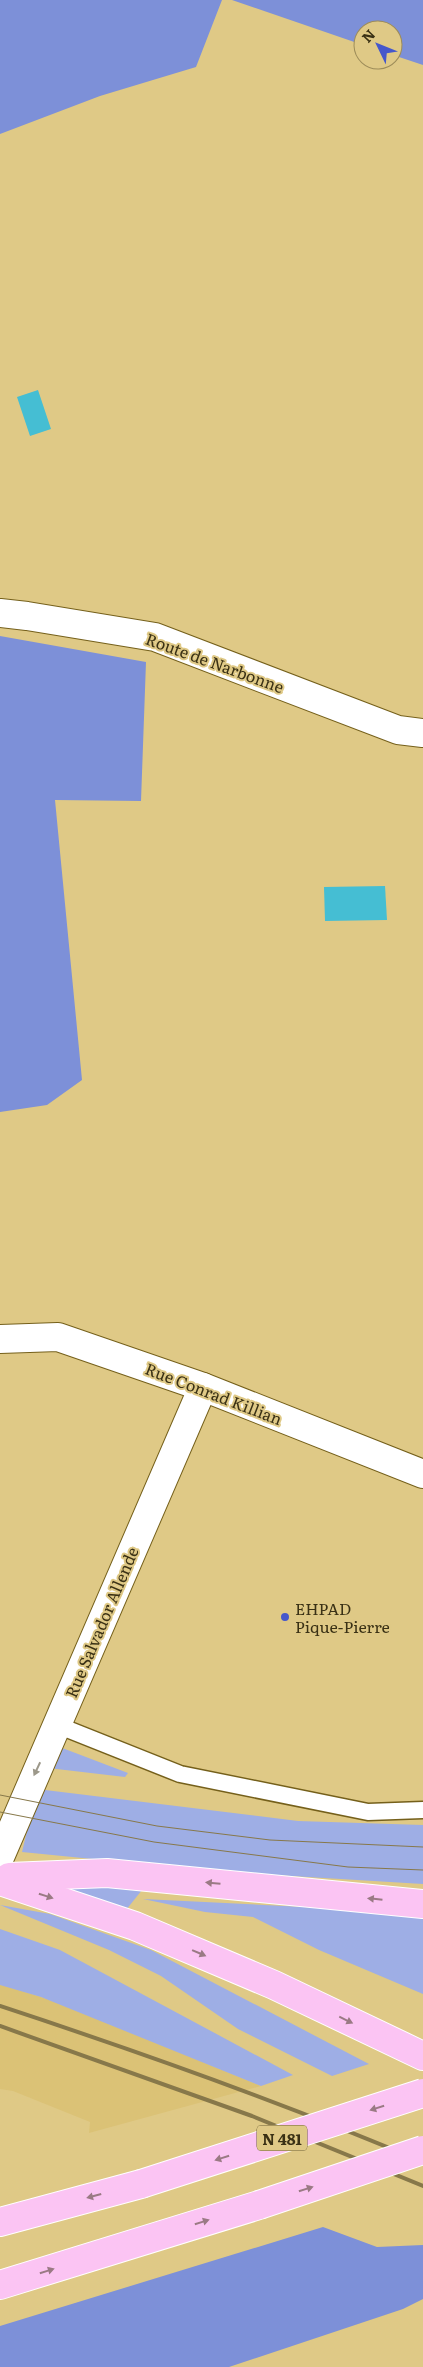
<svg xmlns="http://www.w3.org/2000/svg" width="423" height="2367" viewBox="0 0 423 2367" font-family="Literata,serif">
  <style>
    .built { fill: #dbc276 }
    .green { fill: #9eaee5 }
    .forest { fill: #7d90d8 }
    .water { fill: #45bed3 }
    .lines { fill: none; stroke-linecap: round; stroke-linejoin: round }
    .service-casing { stroke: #75601b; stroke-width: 19 }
    .minor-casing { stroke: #75601b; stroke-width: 30 }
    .tertiary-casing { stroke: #75601b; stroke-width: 30 }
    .trunk-casing { stroke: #fff; stroke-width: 30 }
    .service { stroke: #fff; stroke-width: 16 }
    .minor { stroke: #fff; stroke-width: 28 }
    .tertiary { stroke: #fff; stroke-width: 28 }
    .trunk { stroke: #fbc4f3; stroke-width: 28 }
    .tram { stroke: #87784a; stroke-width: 1 }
    .rail { stroke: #87784a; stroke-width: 4 }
    .trunk-bridge-casing { stroke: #fff; stroke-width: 30; stroke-linecap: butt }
    .trunk-bridge { stroke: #fbc4f3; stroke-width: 28 }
    .oneway { fill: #9c988a }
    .oneway2 { fill: #9a7a84 }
    .poi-dot { fill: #4557cb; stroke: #dfc986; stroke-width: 2 }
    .labels { text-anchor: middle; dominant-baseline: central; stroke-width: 4; stroke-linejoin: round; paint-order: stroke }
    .shield { fill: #dfc986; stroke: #6c5f37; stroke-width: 1 }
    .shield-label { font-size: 15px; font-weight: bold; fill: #3a3115 }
    .street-label { font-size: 16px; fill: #3a3115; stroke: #dfc986 }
    .poi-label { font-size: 16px; fill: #3a3115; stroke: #dfc986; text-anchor: start }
  </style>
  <rect width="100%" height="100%" fill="#dfc986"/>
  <!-- built -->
  <path class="built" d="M 0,1984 L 62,2004 L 261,2086 L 89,2133 L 90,2122 L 13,2091 L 0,2089 Z"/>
  <!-- green -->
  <g class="green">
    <path d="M 57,1746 L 128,1773 L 125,1777 L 48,1768 Z"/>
    <path d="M 37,1789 L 298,1821 L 423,1825 L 423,1884 L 224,1872 L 22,1852 Z"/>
    <path d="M 36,1881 L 142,1890 L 126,1910 Z"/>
    <path d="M 143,1899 L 325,1908 L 423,1918 L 423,1994 L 319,1950 L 253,1917 L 205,1912 Z"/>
    <path d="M 0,1905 L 50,1914 L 151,1950 L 369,2064 L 332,2076 L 238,2029 L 161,1976 L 109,1950 Z"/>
    <path d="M 0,1929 L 60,1950 L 293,2075 L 261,2086 L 41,1997 L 0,1985 Z"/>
  </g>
  <!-- forest -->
  <g class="forest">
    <path d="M 0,0 L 222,0 L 196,67 L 100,96 L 0,134 Z"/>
    <path d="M 232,0 L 423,0 L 423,65 L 393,55 L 393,30 L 363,30 L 363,45 Z"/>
    <path d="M 0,636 L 146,662 L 141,801 L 55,800 L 82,1080 L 47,1105 L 0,1112 Z"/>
    <path d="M 323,2227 L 377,2247 L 423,2245 L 423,2299 L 403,2309 L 229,2367 L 0,2367 L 0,2326 Z"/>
  </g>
  <!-- water -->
  <g class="water">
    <path d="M 38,390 L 51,429 L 30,436 L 17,397 Z"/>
    <path d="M 385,886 L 387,920 L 325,921 L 324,887 Z"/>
  </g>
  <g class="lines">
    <!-- service casing -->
    <g class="service-casing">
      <path id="service" d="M 57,1725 L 180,1774 L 368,1812 L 423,1810"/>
    </g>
    <!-- minor casing -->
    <g class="minor-casing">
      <g id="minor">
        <path d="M 0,613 L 27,616 L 155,637 L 398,730 L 423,733"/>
        <path d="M 0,1857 L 203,1387"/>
      </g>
    </g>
    <!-- tertiary casing -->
    <g class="tertiary-casing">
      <path id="tertiary" d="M 0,1339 L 58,1337 L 203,1387 L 423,1474"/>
    </g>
    <!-- trunk casing -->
    <g class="trunk-casing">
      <g id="trunk">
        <path d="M 9,1877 L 107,1873 L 423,1904"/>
        <path d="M 0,1881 L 135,1926 L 274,1985 L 423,2056"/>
        <path d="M 0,2222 L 141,2184"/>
        <path d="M 0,2285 L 259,2205"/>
      </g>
    </g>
    <!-- service -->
    <use href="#service" class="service"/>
    <!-- minor -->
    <use href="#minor" class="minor"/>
    <!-- tertiary -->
    <use href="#tertiary" class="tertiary"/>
    <!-- trunk -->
    <use href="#trunk" class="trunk"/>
    <!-- tram -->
    <g class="tram">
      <path d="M 0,1795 L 157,1826 L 270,1840 L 423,1847"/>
      <path d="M 0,1812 L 154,1842 L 348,1867 L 423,1870"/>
    </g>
    <!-- rail -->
    <g class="rail">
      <path d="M 0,2006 C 143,2053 284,2103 423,2162"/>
      <path d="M 0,2026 L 252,2116 L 423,2186"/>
    </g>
    <!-- trunk-bridge casing -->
    <g class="trunk-bridge-casing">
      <g id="trunk-bridge">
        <path d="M 141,2184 L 423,2093"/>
        <path d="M 259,2205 L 423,2150"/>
      </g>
    </g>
    <!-- trunk-bridge -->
    <use href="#trunk-bridge" class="trunk-bridge"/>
  </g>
  <!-- one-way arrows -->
  <defs><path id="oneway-solid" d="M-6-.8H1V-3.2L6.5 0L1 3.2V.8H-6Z" transform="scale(1.25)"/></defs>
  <use class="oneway" href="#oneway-solid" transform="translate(37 1769) rotate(115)"/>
  <g class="oneway2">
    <use href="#oneway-solid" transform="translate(213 1883) rotate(-175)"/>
    <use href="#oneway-solid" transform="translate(46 1896) rotate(18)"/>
    <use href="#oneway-solid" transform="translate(375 1899) rotate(-174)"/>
    <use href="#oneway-solid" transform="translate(199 1953) rotate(23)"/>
    <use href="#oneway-solid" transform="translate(346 2020) rotate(26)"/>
    <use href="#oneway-solid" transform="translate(377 2108) rotate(162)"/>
    <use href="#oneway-solid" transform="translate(222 2158) rotate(162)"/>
    <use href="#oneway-solid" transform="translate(306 2189) rotate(-18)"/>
    <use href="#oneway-solid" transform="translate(94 2196) rotate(165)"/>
    <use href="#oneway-solid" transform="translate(202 2222) rotate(-17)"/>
    <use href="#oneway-solid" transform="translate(47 2271) rotate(-17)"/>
  </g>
  <!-- markers -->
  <circle class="poi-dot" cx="285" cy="1617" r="5"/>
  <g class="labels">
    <!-- shield labels -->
    <rect class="shield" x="257" y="2125.5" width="50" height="25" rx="4"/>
    <g class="shield-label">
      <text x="282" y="2138">N 481</text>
    </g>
    <!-- street labels -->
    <g class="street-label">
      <text transform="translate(215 662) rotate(20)">Route de Narbonne</text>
      <text transform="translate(214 1393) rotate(21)">Rue Conrad Killian</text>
      <text transform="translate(101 1622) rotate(-67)">Rue Salvador Allende</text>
    </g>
    <!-- poi labels -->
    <g class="poi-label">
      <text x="295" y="1608">EHPAD<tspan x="295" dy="18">Pique-Pierre</tspan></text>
    </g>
  </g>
  <!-- north arrow -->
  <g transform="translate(378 45) rotate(313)"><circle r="24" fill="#dfc986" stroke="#9d8c59"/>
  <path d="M0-4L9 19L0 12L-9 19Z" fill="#4557cb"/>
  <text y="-8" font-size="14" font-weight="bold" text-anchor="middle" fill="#3a3115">N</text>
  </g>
</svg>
